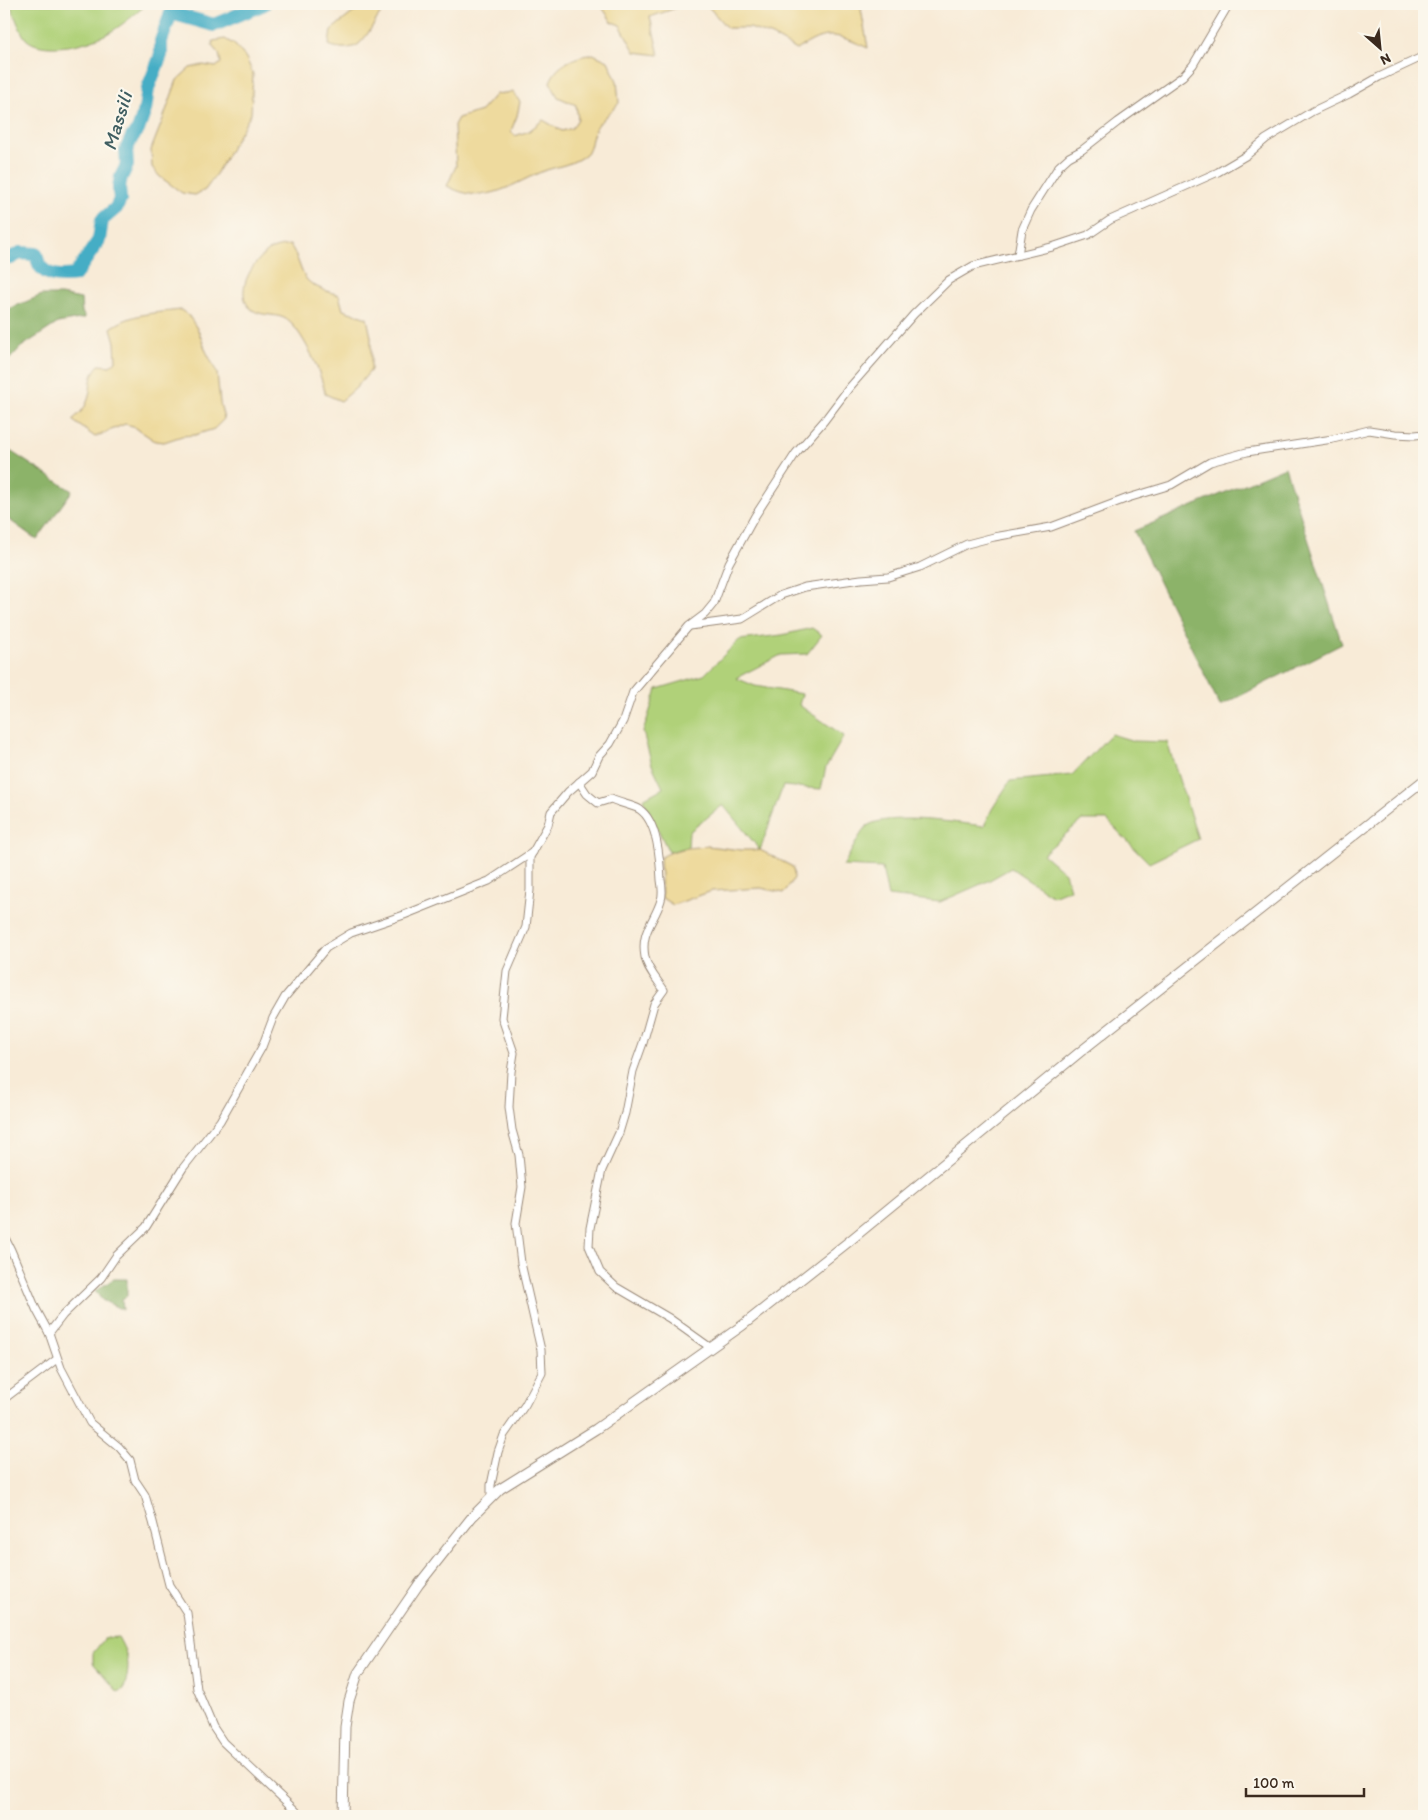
<svg xmlns="http://www.w3.org/2000/svg" width="1428" height="1820" viewBox="0 0 1428 1820" font-family="Itim,sans-serif">
  <style>
    .green { fill: #b0d179; stroke: #767e4c }
    .forest { fill: #8cb369; stroke: #646e44 }
    .sand { fill: #eeda9e; stroke: #94825e }
    .lines { fill: none; stroke-linecap: round; stroke-linejoin: round }
    .river { stroke: #45adc5; stroke-width: 14 }
    .minor-casing { stroke: #9a8a7a; stroke-width: 9 }
    .tertiary-casing { stroke: #9a8a7a; stroke-width: 11 }
    .minor { stroke: #fff; stroke-width: 7 }
    .tertiary { stroke: #fff; stroke-width: 9 }
    .labels { text-anchor: middle; dominant-baseline: central; stroke-width: 4.5; stroke-linejoin: round; paint-order: stroke }
    .water-label { font-size: 20px; font-style: italic; fill: #3f5e61; stroke: #fbf7ec }
  </style>
  <rect width="100%" height="100%" fill="#fbf7ec"/>
  <filter id="ink" filterUnits="userSpaceOnUse"><feTurbulence type="fractalNoise" baseFrequency=".02" numOctaves="2"/><feDisplacementMap in="SourceGraphic" scale="10" xChannelSelector="R" yChannelSelector="G"/><feConvolveMatrix kernelMatrix="1 2 1 2 8 2 1 2 1" color-interpolation-filters="sRGB"/></filter>
  <filter id="wash" filterUnits="userSpaceOnUse"><feTurbulence type="fractalNoise" baseFrequency=".0096" numOctaves="4" result="noise"/><feDisplacementMap in="SourceGraphic" scale="20" xChannelSelector="R" yChannelSelector="G"/><feGaussianBlur stdDeviation="1.12" result="paint"/><feColorMatrix in="noise" values="0 0 0 0 0 0 0 0 0 0 0 0 0 0 0 0 0 1.4 0 .05"/><feComposite in="paint" operator="in"/></filter>
  <g filter="url(#wash)">
    <rect width="100%" height="100%" fill="#f8ebd7"/>
    <!-- green -->
    <g class="green">
      <path d="M 10,4 L 147,4 C 134,15 116,31 100,37 C 82,45 42,54 26,39 C 21,34 13,11 10,4 Z"/>
      <path d="M 812,628 L 822,635 L 807,654 L 781,655 L 736,678 L 755,686 L 802,694 L 799,705 L 844,736 L 826,767 L 821,789 L 783,786 L 760,850 L 723,805 L 689,832 L 688,847 L 669,852 L 643,799 L 663,788 L 652,765 L 643,732 L 657,689 L 704,675 L 739,640 L 782,635 Z"/>
      <path d="M 1111,734 L 1134,741 L 1167,742 L 1198,839 L 1149,863 L 1107,820 L 1082,820 L 1043,854 L 1065,873 L 1070,889 L 1053,896 L 1011,868 L 988,881 L 940,902 L 888,896 L 882,868 L 843,866 C 848,858 861,831 867,826 C 887,812 959,823 984,826 L 992,809 L 1010,781 L 1072,775 Z"/>
      <path d="M 118,1637 C 130,1658 130,1666 124,1689 L 118,1692 L 93,1663 L 93,1653 L 105,1638 Z"/>
    </g>
    <!-- forest -->
    <g class="forest">
      <path d="M 42,295 L 61,295 L 81,299 L 82,312 L 85,318 L 58,323 L 21,347 L 4,365 L 4,311 Z"/>
      <path d="M 4,447 L 72,491 L 37,540 L 4,516 Z"/>
      <path d="M 1285,467 L 1342,644 L 1220,706 L 1134,531 Z"/>
      <path d="M 114,1279 L 127,1279 L 127,1296 L 122,1299 L 123,1310 L 102,1300 L 95,1291 Z"/>
    </g>
    <!-- sand -->
    <g class="sand">
      <path d="M 364,4 L 390,4 C 376,15 372,31 360,43 C 353,50 337,49 329,45 L 331,30 Z"/>
      <path d="M 600,4 L 687,4 L 650,17 L 659,55 L 635,52 L 620,25 L 612,22 Z"/>
      <path d="M 706,4 L 864,4 L 861,9 L 868,48 C 836,34 827,29 797,50 L 772,36 L 750,28 L 727,28 Z"/>
      <path d="M 225,39 L 235,45 L 246,58 L 253,74 L 251,114 L 213,179 L 205,190 L 195,195 L 182,193 L 159,176 L 152,167 L 151,150 L 163,119 L 177,80 L 190,68 L 203,65 L 216,67 L 221,63 L 219,54 L 212,46 L 213,41 Z"/>
      <path d="M 593,54 L 608,61 L 617,81 L 619,103 C 609,115 598,120 593,135 C 591,141 591,149 587,153 C 575,165 556,166 541,172 C 506,187 485,206 447,186 L 456,166 L 454,125 L 458,118 L 481,111 L 496,94 L 513,92 L 520,102 L 517,116 L 511,131 L 515,136 L 529,131 L 543,120 L 562,131 L 572,128 L 578,119 L 576,105 L 558,97 L 550,82 C 557,64 574,57 593,54 Z"/>
      <path d="M 290,245 C 298,255 300,272 307,280 C 315,288 329,292 339,295 L 343,310 L 367,318 L 371,337 L 371,370 L 356,388 L 341,401 L 325,394 C 323,376 301,326 284,318 C 273,313 258,317 249,307 C 234,289 255,258 272,249 C 277,247 284,246 290,245 Z"/>
      <path d="M 181,310 L 189,316 L 198,330 L 206,351 L 217,373 L 220,403 L 224,419 L 214,429 L 195,435 L 182,436 L 164,442 L 155,441 L 133,426 L 125,424 L 95,437 L 72,420 C 78,415 84,410 87,402 C 93,388 87,378 99,365 L 110,366 L 116,361 L 115,342 L 111,328 C 132,313 155,313 181,310 Z"/>
      <path d="M 707,846 L 741,850 L 760,850 L 793,867 L 794,878 L 784,893 L 761,888 L 712,891 L 673,905 L 662,898 L 660,858 C 675,848 689,848 707,846 Z"/>
    </g>
    <g class="lines">
      <!-- river -->
      <path class="river" d="M 4,257 L 11,258 L 20,253 L 36,254 C 37,257 38,263 40,266 C 47,277 64,277 75,275 L 99,240 L 102,220 L 116,208 L 120,200 L 119,187 L 121,177 L 127,165 L 126,150 L 132,137 L 138,130 L 145,110 L 148,88 L 161,55 L 161,41 L 171,13 L 214,25 L 264,4"/>
    </g>
  </g>
  <g filter="url(#ink)">
    <g class="lines">
      <!-- minor casing -->
      <g class="minor-casing">
        <g id="minor">
          <path d="M 1018,255 L 1022,230 L 1031,210 L 1059,166 L 1069,157 L 1082,150 L 1118,122 L 1183,76 L 1193,65 L 1229,4"/>
          <path d="M 690,626 L 742,619 L 781,595 L 805,587 L 861,579 L 888,577 L 920,567 L 967,544 L 994,537 L 1051,527 L 1128,498 L 1171,485 L 1210,462 L 1247,452 L 1333,439 L 1369,430 L 1395,434 L 1415,435 L 1424,434"/>
          <path d="M 579,782 L 587,794 L 598,803 L 611,799 C 619,803 632,805 639,809 C 658,821 660,861 661,880 C 662,886 663,894 661,900 C 655,921 640,931 645,957 C 647,969 658,981 664,990 L 654,1004 L 643,1043 L 633,1071 L 625,1113 L 619,1133 L 602,1170 L 590,1228 L 589,1246 L 600,1272 L 616,1287 L 669,1318 L 711,1348"/>
          <path d="M 4,1236 L 11,1250 L 36,1309 L 49,1333 L 61,1368 L 90,1423 L 119,1447 L 130,1460 L 135,1480 L 145,1495 L 153,1522 L 169,1585 L 187,1613 L 197,1689 L 213,1727 L 223,1742 L 296,1811 L 299,1816"/>
          <path d="M 49,1333 L 63,1315 L 101,1278 L 116,1256 L 146,1227 L 183,1168 L 220,1121 L 262,1047 L 273,1018 L 285,997 L 326,948 L 351,933 L 404,915 L 489,881 L 533,852"/>
          <path d="M 4,1399 L 57,1359"/>
          <path d="M 491,1498 L 491,1485 L 498,1452 L 504,1435 L 525,1405 L 542,1373 L 541,1350 L 521,1263 L 516,1223 L 522,1187 L 519,1155 L 512,1130 L 509,1107 L 511,1072 L 514,1053 L 502,1018 L 507,971 L 526,927 L 530,890 L 530,857 L 548,825 L 551,812 L 568,792 L 592,771 L 599,756 L 610,744 L 623,721 L 633,692 L 689,626 L 705,614 L 714,603 L 729,563 L 755,516 L 796,453 L 824,421 L 849,388 L 914,314 L 949,280 L 973,266 L 1052,247 L 1088,235 L 1110,220 L 1218,172 L 1247,155 L 1266,139 L 1313,111 L 1349,94 L 1379,77 L 1424,56"/>
        </g>
      </g>
      <!-- tertiary casing -->
      <g class="tertiary-casing">
        <path id="tertiary" d="M 343,1816 L 345,1727 L 349,1701 L 358,1673 L 419,1584 L 472,1517 L 500,1489 L 596,1429 L 743,1325 L 847,1243 L 1080,1052 L 1424,780"/>
      </g>
      <!-- minor -->
      <use href="#minor" class="minor"/>
      <!-- tertiary -->
      <use href="#tertiary" class="tertiary"/>
    </g>
  </g>
  <g class="labels">
    <!-- water labels -->
    <g class="water-label">
      <text transform="translate(117 121) rotate(-73)">Massili</text>
    </g>
  </g>
  <!-- margin -->
  <rect width="1428" height="1820" fill="none" stroke="#fbf7ec" stroke-width="20"/>
  <!-- north arrow -->
  <g transform="translate(1380 48) rotate(153)" stroke="#fbf7ec" stroke-width="4" paint-order="stroke">
  <path d="M0-4L9 19L0 12L-9 19Z" fill="#3b2a1e"/>
  <text y="-8" font-size="14" font-weight="bold" text-anchor="middle" fill="#3b2a1e">N</text>
  </g>
  <!-- scale -->
  <path d="M1246 1788v8h118v-8" fill="none" stroke="#3b2a1e" stroke-width="2.5"/>
  <text x="1253" y="1788" font-size="15" fill="#3b2a1e" stroke="#fbf7ec" stroke-width="4" paint-order="stroke">100 m</text>
</svg>
